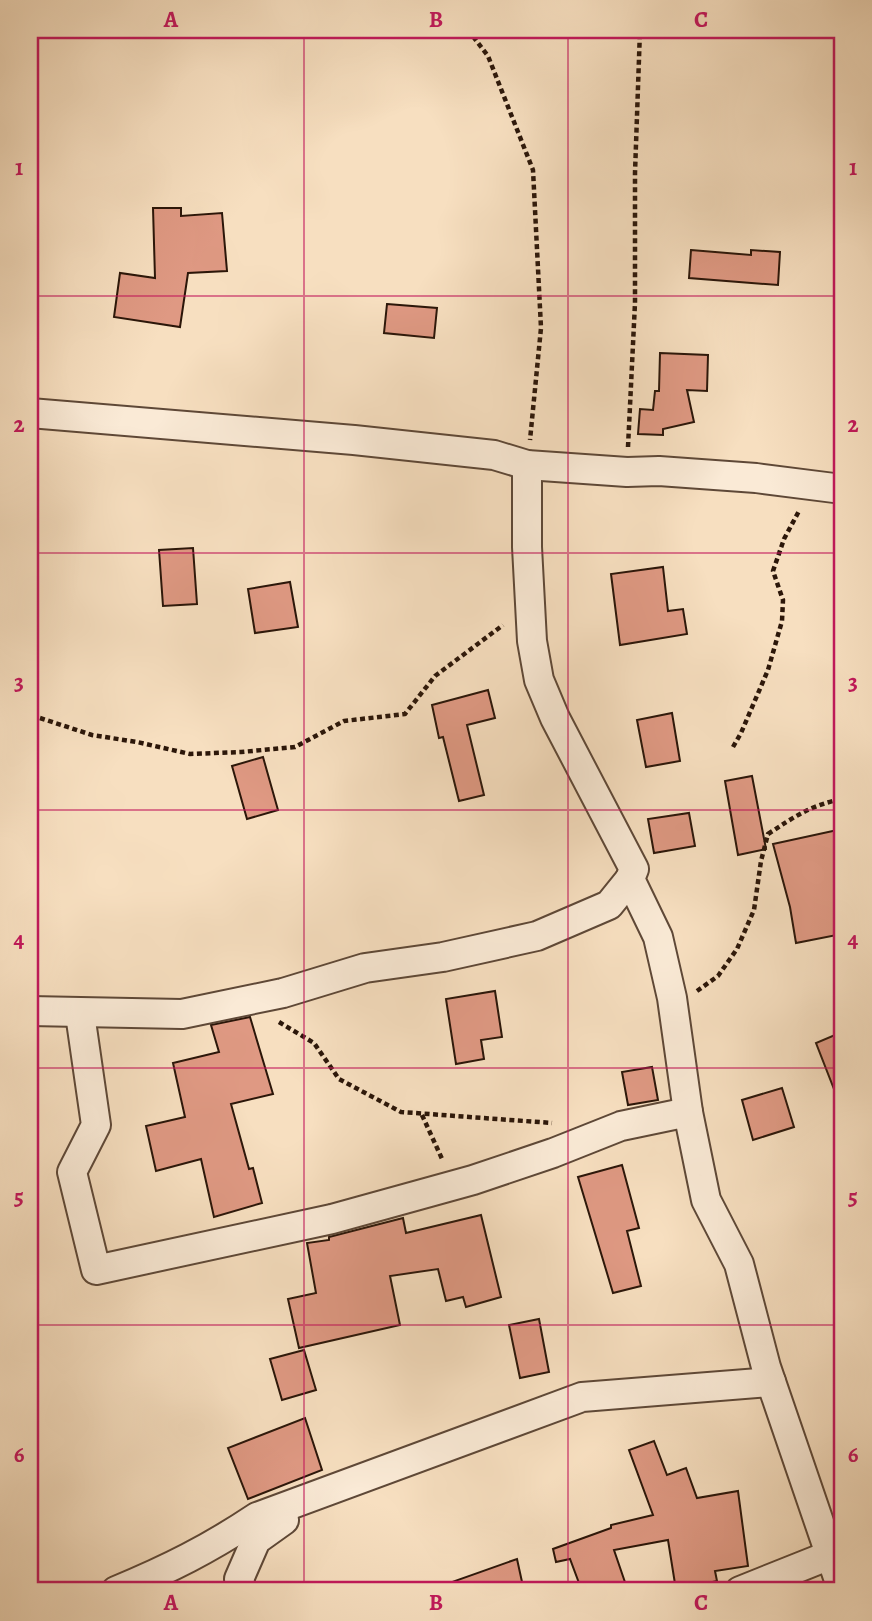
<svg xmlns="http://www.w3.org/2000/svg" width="872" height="1621" viewBox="0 0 872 1621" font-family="Alegreya,serif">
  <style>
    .building { fill: #df9983; stroke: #2b1609; stroke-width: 2 }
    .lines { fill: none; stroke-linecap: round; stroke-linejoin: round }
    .street-casing { stroke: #5e4837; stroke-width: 32 }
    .path { stroke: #2b1609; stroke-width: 4.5; stroke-dasharray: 5 3.5; stroke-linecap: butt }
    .street { stroke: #faead6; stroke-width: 28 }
    .grid { fill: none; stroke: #c2185b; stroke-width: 2; stroke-opacity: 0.55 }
    .neatline { fill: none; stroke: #c2185b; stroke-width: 2.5 }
    .grid-label { font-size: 23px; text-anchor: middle; font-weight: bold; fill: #c2185b }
  </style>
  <rect width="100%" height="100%" fill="#f7dfc0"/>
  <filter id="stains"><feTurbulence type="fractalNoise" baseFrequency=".00286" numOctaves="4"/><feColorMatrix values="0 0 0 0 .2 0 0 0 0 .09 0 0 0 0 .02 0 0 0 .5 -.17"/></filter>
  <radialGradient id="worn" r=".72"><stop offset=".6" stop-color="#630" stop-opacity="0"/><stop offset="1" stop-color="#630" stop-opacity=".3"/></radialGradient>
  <!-- building -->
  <g class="building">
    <path d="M 153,208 L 181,208 L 181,216 L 222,213 L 227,271 L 188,273 L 180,327 L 114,317 L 120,273 L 155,278 Z"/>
    <path d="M 691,250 L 751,255 L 751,250 L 780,252 L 778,285 L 689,278 Z"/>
    <path d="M 387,304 L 437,308 L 434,338 L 384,333 Z"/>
    <path d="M 660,353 L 708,355 L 707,391 L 687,390 L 694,422 L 663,429 L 663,435 L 638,434 L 640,409 L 653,410 L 655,391 L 659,391 Z"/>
    <path d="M 193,548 L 197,604 L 163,606 L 159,550 Z"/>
    <path d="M 663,567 L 668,611 L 683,609 L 687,634 L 620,645 L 611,574 Z"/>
    <path d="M 290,582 L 298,627 L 255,633 L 248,589 Z"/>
    <path d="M 488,690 L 495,718 L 467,725 L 484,795 L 459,801 L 443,737 L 439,738 L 432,705 Z"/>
    <path d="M 672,713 L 680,761 L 646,767 L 637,720 Z"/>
    <path d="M 263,757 L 278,810 L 247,819 L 232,766 Z"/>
    <path d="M 752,776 L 766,849 L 738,855 L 725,781 Z"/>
    <path d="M 689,813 L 695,846 L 654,853 L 648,819 Z"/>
    <path d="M 842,829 L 842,934 L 796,943 L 790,907 L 773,844 Z"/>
    <path d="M 495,991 L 502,1037 L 481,1040 L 484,1059 L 456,1064 L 446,999 Z"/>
    <path d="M 250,1017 L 273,1094 L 231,1104 L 249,1169 L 253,1168 L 262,1203 L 214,1217 L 201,1159 L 156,1171 L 146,1126 L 185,1117 L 173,1063 L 219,1052 L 211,1025 Z"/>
    <path d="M 842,1032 L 842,1107 L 841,1107 L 816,1043 Z"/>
    <path d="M 652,1067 L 658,1100 L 628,1105 L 622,1072 Z"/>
    <path d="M 782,1088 L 794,1127 L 753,1140 L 742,1100 Z"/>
    <path d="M 622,1165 L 639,1228 L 627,1231 L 641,1286 L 613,1293 L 578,1177 Z"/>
    <path d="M 481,1215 L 501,1297 L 466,1307 L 463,1297 L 446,1301 L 438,1269 L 390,1276 L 400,1325 L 299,1348 L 288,1299 L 316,1293 L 307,1243 L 329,1240 L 329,1237 L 403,1218 L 406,1233 Z"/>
    <path d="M 539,1319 L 549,1372 L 520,1378 L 509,1325 Z"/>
    <path d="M 304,1350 L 316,1390 L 282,1400 L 270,1359 Z"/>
    <path d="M 305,1418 L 322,1470 L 248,1499 L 228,1448 Z"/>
    <path d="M 654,1441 L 667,1475 L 686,1468 L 697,1498 L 738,1491 L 748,1566 L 715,1571 L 717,1581 L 676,1590 L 668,1540 L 614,1550 L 628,1591 L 582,1591 L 570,1559 L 556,1562 L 553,1549 L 611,1528 L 611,1525 L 653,1515 L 629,1450 Z"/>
    <path d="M 517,1559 L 524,1591 L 436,1591 L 435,1588 Z"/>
  </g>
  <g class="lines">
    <!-- street casing -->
    <g class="street-casing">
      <g id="street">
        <path d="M 30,413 L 354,440 L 494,455 L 527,465 L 627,472 L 659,471 L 756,478 L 842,489"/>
        <path d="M 527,465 L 527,547 L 532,641 L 539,680 L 555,718 L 634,869 L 630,879 L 658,937 L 672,998 L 688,1112 L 706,1200 L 739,1264 L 766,1367 L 842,1589"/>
        <path d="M 30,1011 L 182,1014 L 283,993 L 365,968 L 443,957 L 537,936 L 609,905 L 630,879"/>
        <path d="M 80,1014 L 96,1125 L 72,1172 L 96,1270 L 332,1219 L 473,1180 L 553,1153 L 621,1126 L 688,1112"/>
        <path d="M 116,1591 C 169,1569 209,1549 257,1517 L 582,1397 L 771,1382"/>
        <path d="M 242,1591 L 239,1579 L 256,1540 L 284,1520"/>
        <path d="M 740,1591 L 830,1555 L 842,1553"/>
      </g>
    </g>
    <!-- path -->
    <g class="path">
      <path d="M 468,30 L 488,56 L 533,170 L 541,328 L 530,440"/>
      <path d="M 628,447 L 635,303 L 635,173 L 640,30"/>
      <path d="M 40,718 L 92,735 L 137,742 L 190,754 L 241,752 L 295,747 L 344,721 L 405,714 L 435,676 L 503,625"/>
      <path d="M 733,747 L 741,733 L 768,670 L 782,621 L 783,600 L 773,571 L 784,539 L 799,511"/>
      <path d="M 697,991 L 718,976 L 737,949 L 754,910 L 761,861 L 768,834 C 794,817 811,805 842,799"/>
      <path d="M 279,1022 L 314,1043 L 339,1079 L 401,1112 L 552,1123"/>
      <path d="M 422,1115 L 443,1161"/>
    </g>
    <!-- street -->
    <use href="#street" class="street"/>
  </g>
  <!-- grid -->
  <path class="grid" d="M 304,30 L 304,1591M 568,30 L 568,1591M 30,296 L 842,296M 30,553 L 842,553M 30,810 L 842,810M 30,1068 L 842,1068M 30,1325 L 842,1325"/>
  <!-- margin -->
  <rect width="872" height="1621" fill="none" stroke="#f7dfc0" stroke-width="77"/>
  <rect x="38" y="38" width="796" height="1544" class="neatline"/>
  <g class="grid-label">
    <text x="171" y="27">A</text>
    <text x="436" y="27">B</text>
    <text x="701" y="27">C</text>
    <text x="19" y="175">1</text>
    <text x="853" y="175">1</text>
    <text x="19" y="432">2</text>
    <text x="853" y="432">2</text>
    <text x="19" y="690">3</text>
    <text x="853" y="690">3</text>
    <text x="19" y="947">4</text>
    <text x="853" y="947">4</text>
    <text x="19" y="1204">5</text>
    <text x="853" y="1204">5</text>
    <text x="19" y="1462">6</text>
    <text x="853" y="1462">6</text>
    <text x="171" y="1610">A</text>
    <text x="436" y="1610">B</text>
    <text x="701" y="1610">C</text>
  </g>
  <rect width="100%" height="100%" filter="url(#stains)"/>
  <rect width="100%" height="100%" fill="url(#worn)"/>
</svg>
